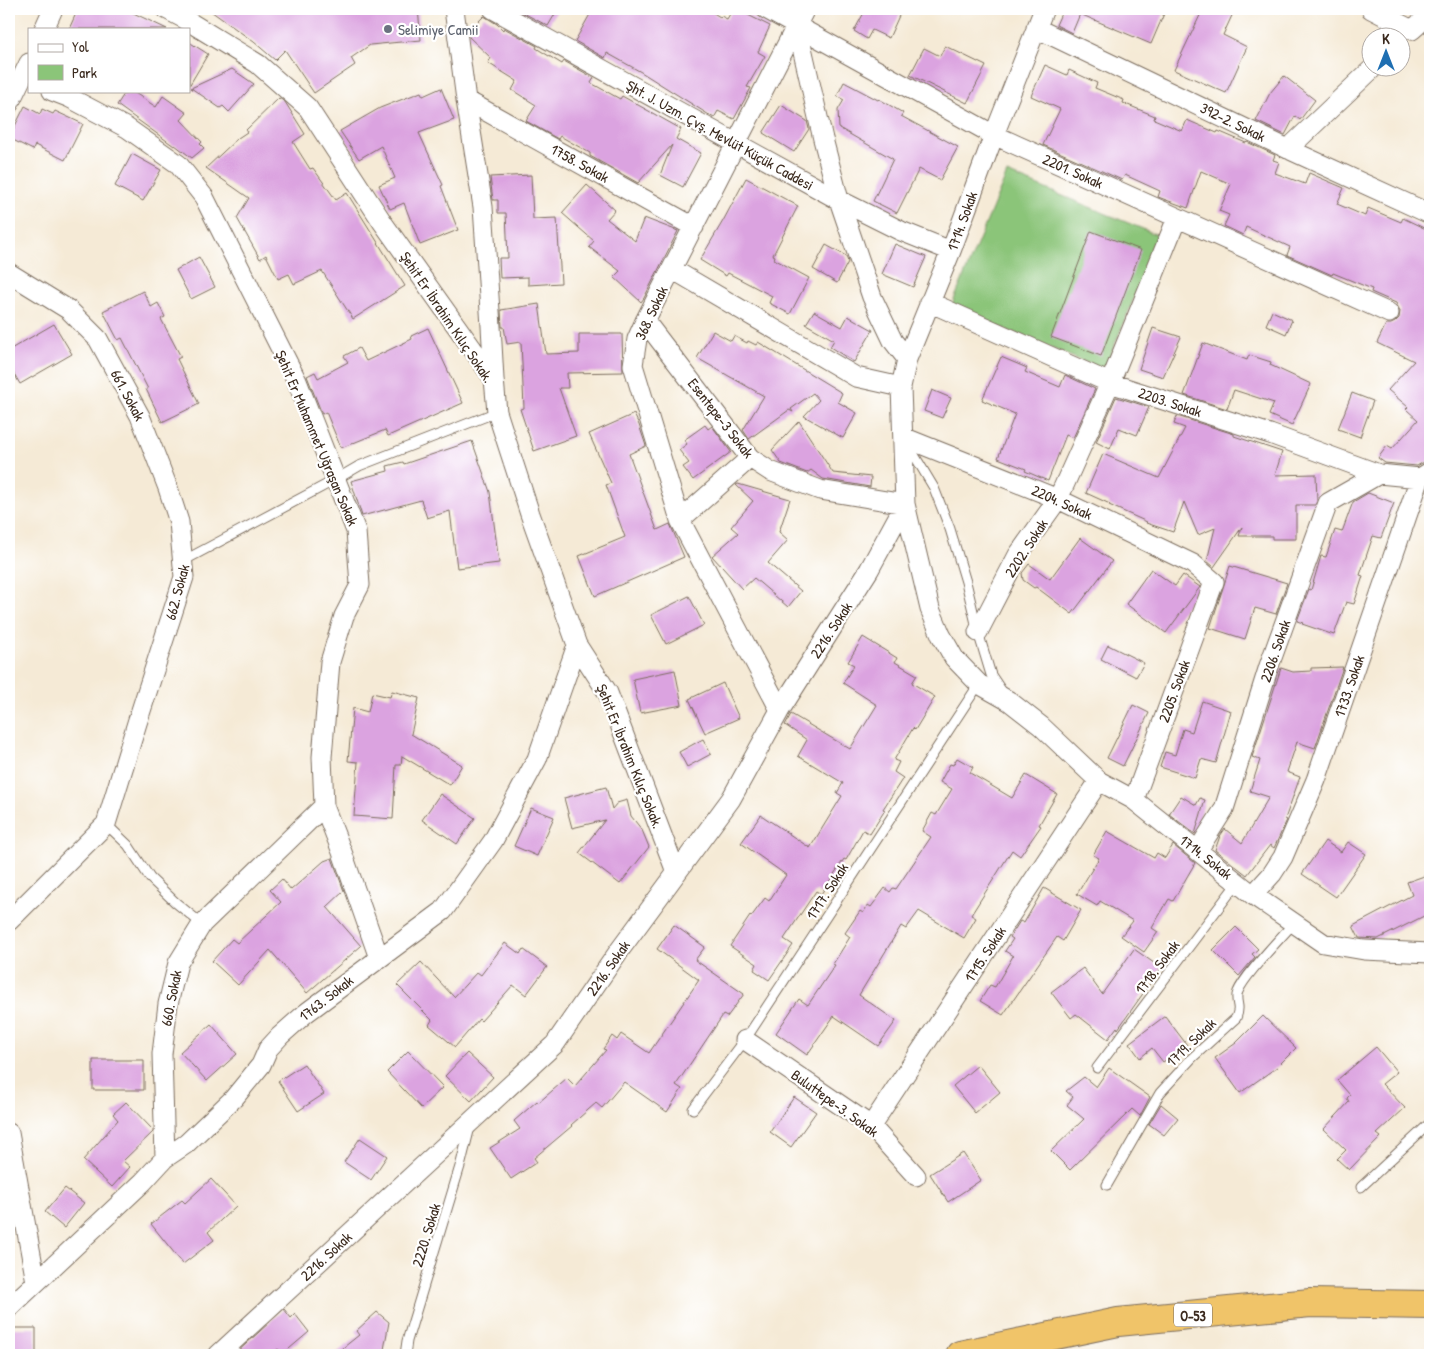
<svg xmlns="http://www.w3.org/2000/svg" width="1439" height="1364" viewBox="0 0 1439 1364" font-family="'Patrick Hand',sans-serif">
  <style>
    .green { fill: #8bc579; stroke: #63784c }
    .building { fill: #dba3e0 }
    .lines { fill: none; stroke-linecap: round; stroke-linejoin: round }
    .service-casing { stroke: #7c6d5e; stroke-width: 11 }
    .minor-casing { stroke: #7c6d5e; stroke-width: 21 }
    .motorway-casing { stroke: #7c6d5e; stroke-width: 30 }
    .service { stroke: #fff; stroke-width: 9 }
    .minor { stroke: #fff; stroke-width: 19 }
    .motorway { stroke: #f0c469; stroke-width: 28 }
    .worship-dot { fill: #6b7280; stroke: #fff; stroke-width: 2 }
    .labels { text-anchor: middle; dominant-baseline: central; stroke-width: 4.5; stroke-linejoin: round; paint-order: stroke }
    .shield { fill: #fff; stroke: #766a62; stroke-width: 1 }
    .shield-label { font-size: 14px; font-weight: bold; fill: #3b2a1e }
    .worship-label { font-size: 15px; fill: #5b616d; stroke: #fff; text-anchor: start }
    .street-label { font-size: 15px; fill: #3b2a1e; stroke: #fff }
  </style>
  <rect width="100%" height="100%" fill="#fff"/>
  <filter id="ink" filterUnits="userSpaceOnUse"><feTurbulence type="fractalNoise" baseFrequency=".02" numOctaves="2"/><feDisplacementMap in="SourceGraphic" scale="10" xChannelSelector="R" yChannelSelector="G"/><feConvolveMatrix kernelMatrix="1 2 1 2 8 2 1 2 1" color-interpolation-filters="sRGB"/></filter>
  <filter id="wash" filterUnits="userSpaceOnUse"><feTurbulence type="fractalNoise" baseFrequency=".0096" numOctaves="4" result="noise"/><feDisplacementMap in="SourceGraphic" scale="20" xChannelSelector="R" yChannelSelector="G"/><feGaussianBlur stdDeviation="1.12" result="paint"/><feColorMatrix in="noise" values="0 0 0 0 0 0 0 0 0 0 0 0 0 0 0 0 0 1.4 0 .05"/><feComposite in="paint" operator="in"/></filter>
  <g filter="url(#wash)">
    <rect width="100%" height="100%" fill="#f5ead6"/>
    <path class="green" d="M1007,173L1160,236L1104,370L951,307Z"/>
    <g id="blocks">
      <path class="building" d="M78,9H125L167,29H69Z
        M208,9H418L421,40L370,45L351,58L355,65L314,93L285,50L275,60L254,42Z
        M516,9H558L548,26Z
        M593,9H707L720,17L721,16L727,19L733,9H736L770,26L758,52L765,56L747,87L751,88L734,119L718,111L714,118L641,72L607,53L605,58L575,41Z
        M866,9H902L889,38L872,30L867,39L854,31Z
        M1063,9H1166L1151,44L1080,14L1072,33L1056,25Z
        M1203,9H1235L1223,35L1247,47L1226,93L1174,70Z
        M484,16L497,24L503,30L504,28L537,46L536,48L562,64L564,61L594,78L591,83L620,99L622,96L681,129L676,139L701,153L683,187L660,175L672,145L638,183L590,156V153L560,136L558,139L526,121L536,105L512,90L517,81L488,63L491,58L469,37L468,32Z
        M189,42L208,54L189,86Z
        M945,46L986,66L967,103L910,75L924,48L940,56Z
        M1045,65L1067,75L1069,70L1097,83L1095,88L1124,100L1123,103L1155,116L1154,119L1182,131L1187,120L1217,133L1218,131L1246,143L1247,142L1275,155L1273,160L1279,162L1275,173L1305,184L1309,173L1344,188L1337,204L1365,216L1368,208L1401,222L1403,218L1430,231V462L1422,463L1417,466L1385,463L1378,458L1387,446L1392,449L1418,420L1406,409L1408,407L1388,390L1414,361L1377,343L1386,324H1391L1395,322L1399,318L1400,311L1396,303L1371,292L1372,289L1333,273L1332,275L1287,255L1290,247L1246,227L1243,235L1224,226L1229,215L1219,211L1231,184L1201,171L1188,208L1158,197L1160,191L1125,175L1122,180L1043,145L1060,109L1031,96Z
        M232,69L254,84L229,112L223,106L220,108L191,88Z
        M1284,76L1315,100L1300,120L1295,116L1285,135L1256,121L1270,93Z
        M844,82L878,100L879,99L903,113L901,116L958,147L940,180L919,169L897,213L873,201L893,159L839,128L838,110L844,100L837,96Z
        M441,88L454,120L419,133L443,185L441,186L458,230L420,245L404,203L390,209L379,185L395,178L381,146L359,159L340,131L380,108L421,92L423,96Z
        M126,91H132L156,107L163,96L187,113L181,120L202,142L200,144L204,148L192,158L175,145L174,146L117,105Z
        M279,98L285,102L305,134L293,142L310,169L313,168L336,200L347,193L405,286L353,319L322,271L294,284L289,274L278,279L266,255L260,259L237,218L249,198L206,168L238,138L247,132L246,130Z
        M781,105L807,121L809,129L794,152L763,133Z
        M25,106L40,114L42,109L53,114L55,111L83,124L65,160L35,145L33,150L9,138Z
        M132,154L161,170L143,201L115,186Z
        M531,175L533,219L557,218L561,283L528,285V277L500,278L499,258H508L506,213H498V200H493L490,177Z
        M746,178L798,206L773,255L775,256L774,259L809,278L790,314L769,303L772,296L728,273L726,276L700,260L723,221Z
        M587,185L615,210L607,219L635,241L644,218L678,231L644,298L641,302L614,277L620,271L589,247L594,241L562,213Z
        M1091,231L1141,250L1101,356L1051,337Z
        M895,244L926,257L913,287L882,274Z
        M826,245L846,256L848,262L837,283L813,269Z
        M199,257L215,287L191,299L176,270Z
        M143,291L151,307L158,303L165,317L161,319L181,357L177,359L199,404L162,422L146,389H148L122,338L118,340L103,311Z
        M539,304L546,354L579,353V334H622L623,372L567,373L568,388H559L576,436L534,451L520,409L524,408L521,342L507,344L504,327H502L501,310Z
        M814,311L842,327L848,316L873,330L854,362L830,347L834,340L806,324Z
        M1272,311L1292,320L1286,334L1266,325Z
        M54,324L72,354L20,384L9,365V350Z
        M428,328L463,403L388,436L385,430L341,448L326,412L322,414L307,376L315,372L318,378L348,362L344,356L359,348L366,361L412,339L411,336Z
        M1153,328L1181,337L1163,377L1139,369Z
        M713,331L731,341L734,336L747,343L748,341L756,345L758,342L842,393L838,402L857,413L843,438L804,416L819,400L813,393L791,409L793,412L789,410L749,439L743,430L764,396L697,358Z
        M1203,343L1247,360L1249,355L1271,362L1270,365L1311,384L1292,425L1269,415L1274,403L1234,390L1227,409L1184,395Z
        M1001,357L1027,368L1025,372L1060,387L1065,375L1095,389L1073,438L1066,435L1048,481L1025,471L1026,469L998,458L1015,414L982,400Z
        M932,390L951,398L942,418L924,411Z
        M1352,393L1373,401L1360,437L1338,429Z
        M1116,397L1149,407L1137,435L1119,428L1110,449L1096,442Z
        M634,414L639,425L646,446L629,454L657,530L670,524L684,557L595,596L579,556L625,537L606,485L611,483L589,434Z
        M1177,416L1234,434V436L1282,452L1275,475L1316,474L1317,501L1315,505H1296V539H1272V536H1239L1242,527L1214,567L1207,561L1215,528L1198,535L1184,502L1173,532L1146,523L1147,522L1109,505L1110,504L1086,493L1103,454L1159,478L1185,428L1174,424Z
        M799,421L833,473L871,477L870,487L823,479L811,470L807,473L781,463L772,450Z
        M705,425L708,429L712,426L731,452L693,480L683,467L689,463L679,450L687,444L684,440Z
        M472,441L490,492L499,563L457,568L450,511L427,518L421,500L362,516L351,481L388,471L387,466L403,462L404,464Z
        M738,484L790,499L779,532L788,540L768,563L801,591L788,607L754,578L742,589L712,556L738,533L731,527L753,501L736,485Z
        M1368,493L1394,503L1381,538L1373,536L1360,575L1363,576L1354,604L1346,602L1334,635L1302,624L1303,623L1297,621L1309,589L1311,590L1321,556L1326,557L1335,530L1342,532L1353,502Z
        M1080,538L1112,561L1072,614L1036,587L1034,588L1023,580L1022,573L1029,564L1050,579Z
        M1230,566L1287,583L1276,614L1255,608L1245,639L1210,628Z
        M1151,569L1175,586L1183,575L1200,587L1166,633L1126,604Z
        M689,596L704,625L666,644L651,615Z
        M863,637L897,658L895,662L917,675L912,683L935,697L915,730L913,728L894,760L899,762L894,772L903,778L883,809L885,810L870,834L863,830L846,860L844,859L821,894L816,891L784,939L793,945L769,980L754,970L757,964L730,946L750,916L751,917L765,898L769,901L786,875L741,843L761,815L810,848L842,796L837,793L843,783L798,756L807,740L785,725L791,714L850,749L877,705L843,683L854,665L848,662Z
        M1108,645L1144,663L1136,677L1101,659Z
        M1343,667L1315,748L1297,742L1287,772L1300,777L1285,819L1287,820L1274,848L1270,845L1247,875L1215,850L1220,836L1225,829L1242,843L1269,797L1250,791L1260,760L1252,757L1281,668L1293,672L1311,671V668Z
        M675,670L682,705L640,713L633,679Z
        M723,683L739,718L705,733L689,699Z
        M392,691L419,698L411,734L462,765L450,785L402,756L401,765H396L393,819L354,816L358,762L348,761L353,708L368,712L372,693L390,697Z
        M1202,701L1231,711L1216,763L1201,759L1195,778L1160,767L1165,752L1175,755L1183,729L1192,732Z
        M1133,705L1149,713L1123,766L1107,758Z
        M703,739L711,754L687,767L679,752Z
        M957,758L973,767L970,773L1012,798L1026,775L1057,794L1039,825L1041,826L1020,856L1012,850L971,915L976,918L964,938L919,911L906,929L901,926L859,995L896,1021L878,1046L834,1016L807,1055L776,1033L799,999L808,1005L835,965L833,964L850,937L845,933L860,911L863,913L868,905L871,907L885,888L890,892L893,888L896,889L931,837L922,831L932,813L936,815L952,789L940,782L950,764L953,765Z
        M606,787L612,809L617,803L627,800L631,816L642,830L649,847L620,884L579,853L605,820L572,828L564,798Z
        M440,794L475,818L457,844L422,820Z
        M1181,796L1196,805L1200,798L1205,800L1195,834L1169,814Z
        M531,808L554,817L537,856L514,846Z
        M1107,831L1154,858L1157,853L1165,858L1173,845L1195,863L1173,901L1169,899L1152,928L1158,932L1144,952L1121,936L1133,921L1100,901L1097,906L1077,894L1099,858L1093,855Z
        M1325,841L1341,852L1348,842L1366,854L1336,897L1302,874Z
        M332,858L344,891L327,907L361,946L307,993L270,950L238,985L212,961L232,939L237,943L281,902L270,890L282,879L291,890L324,861Z
        M1430,874V913L1378,939L1359,938L1353,926L1412,895L1407,882Z
        M1044,888L1081,910L1063,941L1057,937L1003,1015L980,1001L990,985L995,987L1013,956L1005,951L1013,939L1010,937L1020,921L1024,923Z
        M674,925L705,947L695,960L744,994L727,1017L723,1015L676,1085L682,1089L667,1112L624,1082L602,1108L596,1103L571,1125L572,1126L534,1158L537,1162L511,1179L490,1148L520,1129L514,1121L537,1101L538,1103L567,1078L575,1086L606,1050L603,1049L612,1036L617,1040L621,1034L649,1053L699,980L657,949Z
        M1236,927L1258,949L1252,954L1255,957L1239,976L1213,950Z
        M505,943L520,954L523,949L547,967L526,995L513,985L481,1021L479,1019L455,1047L429,1025L432,1020L397,985L421,962L454,997L477,972L481,975Z
        M1134,949L1161,968L1118,1029L1117,1027L1108,1039L1076,1014L1071,1018L1051,992L1083,968L1102,994Z
        M1165,1016L1187,1045L1163,1062L1152,1048L1140,1058L1129,1043Z
        M1263,1016L1296,1048L1277,1067L1240,1093L1215,1058L1236,1043Z
        M211,1024L237,1054L207,1081L180,1052Z
        M1376,1047L1397,1072L1382,1084L1405,1108L1377,1134L1381,1137L1349,1170L1337,1159L1346,1150L1324,1129L1349,1102L1347,1098L1350,1095L1337,1080Z
        M408,1051L443,1087L421,1108L387,1072Z
        M467,1053L493,1077L471,1101L445,1076Z
        M93,1060H144V1090H93Z
        M304,1064L324,1094L298,1111L278,1081Z
        M978,1065L1000,1092L975,1113L953,1086Z
        M1109,1068L1150,1097L1140,1116L1132,1109L1070,1170L1051,1151L1084,1119L1067,1105L1073,1097L1066,1091L1084,1077L1096,1087Z
        M794,1097L816,1112L791,1147L770,1132Z
        M126,1102L153,1130V1132L123,1161L130,1167L112,1187L83,1160L118,1120L113,1114Z
        M1161,1104L1178,1118L1164,1135L1149,1124Z
        M360,1138L387,1156L371,1180L344,1162Z
        M963,1153L981,1180L948,1202L930,1174Z
        M211,1179L236,1206L208,1232L214,1240L183,1264L151,1224L182,1200L185,1203Z
        M65,1188L84,1203L64,1228L45,1212Z
        M284,1309L291,1318L295,1314L309,1332L283,1354L278,1349L271,1355H234Z
        M377,1312L389,1322L383,1355H334L359,1335L356,1331Z
        M9,1328H36V1355H9Z"/>
    </g>
  </g>
  <g filter="url(#ink)">
    <use href="#blocks" fill-opacity="0" stroke="#7c6d5e" stroke-width="1"/>
    <g class="lines">
      <g class="service-casing">
        <path id="service" d="M907,443L934,488L950,529L966,582L978,632L991,675L1003,693
          M183,561L335,480L359,466L497,412
          M106,824L128,845L150,878L175,902L202,924
          M1097,1068L1238,882
          M693,1109L745,1040L979,684
          M1107,1185L1160,1093L1192,1058L1236,1018C1241,1006 1236,1005 1237,995C1239,981 1282,936 1294,923
          M1361,1187L1430,1123
          M405,1355L407,1341L461,1163L470,1127"/>
      </g>
      <g class="minor-casing">
        <path id="minor" d="M166,9L183,18L258,64L308,108L383,223L494,379L497,412L530,514L577,645L608,693L676,872
          M454,9L466,100L483,207L491,326L494,379
          M493,9L839,200L901,231L951,251
          M766,9L994,135L1389,313
          M1044,9L994,135L951,251L907,359L901,387L905,504L930,609L941,635L954,658L979,684L1009,701L1041,726L1099,781L1134,800L1253,895L1323,943L1364,950L1430,953
          M1371,9L1412,30L1430,14
          M797,26L823,139L839,200L872,297L893,341L907,359
          M1036,28L1288,149L1430,214
          M44,29L53,9
          M52,91L70,98L127,128L178,164L204,197L297,381L356,531L360,585L344,616L330,662L322,757L324,806L342,852L379,958
          M466,100L694,227
          M9,104L29,63
          M1288,149L1373,68
          M672,269L856,377L901,387
          M9,273L69,310L98,339L140,416L168,488L179,522L184,577L137,723L106,824L9,921
          M929,302L1110,383L1270,434L1379,474L1420,478
          M903,437L1058,499L1193,564L1214,582L1134,800
          M680,520L750,458
          M978,632L1018,555L1058,499L1110,383L1177,218
          M780,710L680,520L633,365L637,339L645,321L805,9
          M1198,850L1224,809L1269,666L1328,503L1379,474
          M1253,895L1272,874L1283,857L1316,780L1420,478L1428,473
          M745,1040L871,1126L916,1176
          M871,1126L1099,781
          M9,1133L36,1282
          M165,1158L162,1054L168,1004L178,963L202,924L324,806
          M9,1308L143,1182L165,1158L186,1144L234,1098L261,1065L268,1049L280,1036L306,1013L443,911L493,841L537,759L577,645
          M218,1355L555,1044L619,951L731,799L780,710L869,570L905,504L820,490L770,471L750,458L645,321"/>
      </g>
      <g class="motorway-casing">
        <path id="motorway" d="M960,1355L1118,1322L1310,1303L1430,1305"/>
      </g>
      <use href="#service" class="service"/>
      <use href="#minor" class="minor"/>
      <use href="#motorway" class="motorway"/>
    </g>
  </g>
  <circle class="worship-dot" cx="388" cy="29" r="5"/>
  <g class="labels">
    <rect class="shield" x="1174" y="1303.5" width="38" height="23" rx="4"/>
    <g class="shield-label">
      <text x="1193" y="1315">O-53</text>
    </g>
    <g class="worship-label">
      <text x="398" y="29">Selimiye Camii</text>
    </g>
    <g class="street-label">
      <text transform="translate(1233 122) rotate(26)">392-2. Sokak</text>
      <text transform="translate(720 135) rotate(29)">Şht. J. Uzm. Çvş. Mevlüt Küçük Caddesi</text>
      <text transform="translate(580 163) rotate(29)">1758. Sokak</text>
      <text transform="translate(1073 171) rotate(24)">2201. Sokak</text>
      <text transform="translate(962 221) rotate(-70)">1714. Sokak</text>
      <text transform="translate(651 313) rotate(-65)">368. Sokak</text>
      <text transform="translate(447 317) rotate(56)">Şehit Er İbrahim Kılıç Sokak.</text>
      <text transform="translate(128 395) rotate(62)">661. Sokak</text>
      <text transform="translate(1170 402) rotate(18)">2203. Sokak</text>
      <text transform="translate(721 418) rotate(52)">Esentepe-3 Sokak</text>
      <text transform="translate(317 438) rotate(67)">Şehit Er Muhammet Uğraşan Sokak</text>
      <text transform="translate(1062 502) rotate(24)">2204. Sokak</text>
      <text transform="translate(1026 548) rotate(-57)">2202. Sokak</text>
      <text transform="translate(177 592) rotate(-75)">662. Sokak</text>
      <text transform="translate(831 630) rotate(-57)">2216. Sokak</text>
      <text transform="translate(1275 651) rotate(-71)">2206. Sokak</text>
      <text transform="translate(1349 686) rotate(-71)">1733. Sokak</text>
      <text transform="translate(1174 691) rotate(-70)">2205. Sokak</text>
      <text transform="translate(630 756) rotate(68)">Şehit Er İbrahim Kılıç Sokak.</text>
      <text transform="translate(1206 857) rotate(38)">1714. Sokak</text>
      <text transform="translate(827 891) rotate(-57)">1717. Sokak</text>
      <text transform="translate(985 954) rotate(-57)">1715. Sokak</text>
      <text transform="translate(1157 967) rotate(-53)">1718. Sokak</text>
      <text transform="translate(608 968) rotate(-55)">2216. Sokak</text>
      <text transform="translate(171 998) rotate(-79)">660. Sokak</text>
      <text transform="translate(326 998) rotate(-38)">1763. Sokak</text>
      <text transform="translate(1191 1042) rotate(-44)">1719. Sokak</text>
      <text transform="translate(835 1103) rotate(36)">Buluttepe-3. Sokak</text>
      <text transform="translate(426 1235) rotate(-73)">2220. Sokak</text>
      <text transform="translate(326 1256) rotate(-43)">2216. Sokak</text>
    </g>
  </g>
  <rect width="1439" height="1364" fill="none" stroke="#fff" stroke-width="30"/>
  <rect x="28" y="28" width="162" height="65" fill="#ffffff" stroke="#b1aaa5"/>
  <rect x="38" y="44" width="25" height="8" fill="#ffffff" stroke="#b1aaa5"/>
  <text x="72" y="52" font-size="15" fill="#3b2a1e">Yol</text>
  <rect x="38" y="65" width="25" height="15" fill="#8bc579" stroke="#b1aaa5"/>
  <text x="72" y="78" font-size="15" fill="#3b2a1e">Park</text>
  <g transform="translate(1386 52)"><circle r="24" fill="#ffffff" stroke="#b1aaa5"/>
  <path d="M0-4L9 19L0 12L-9 19Z" fill="#1f6fb2"/>
  <text y="-8" font-size="14" font-weight="bold" text-anchor="middle" fill="#3b2a1e">K</text>
  </g>
</svg>
